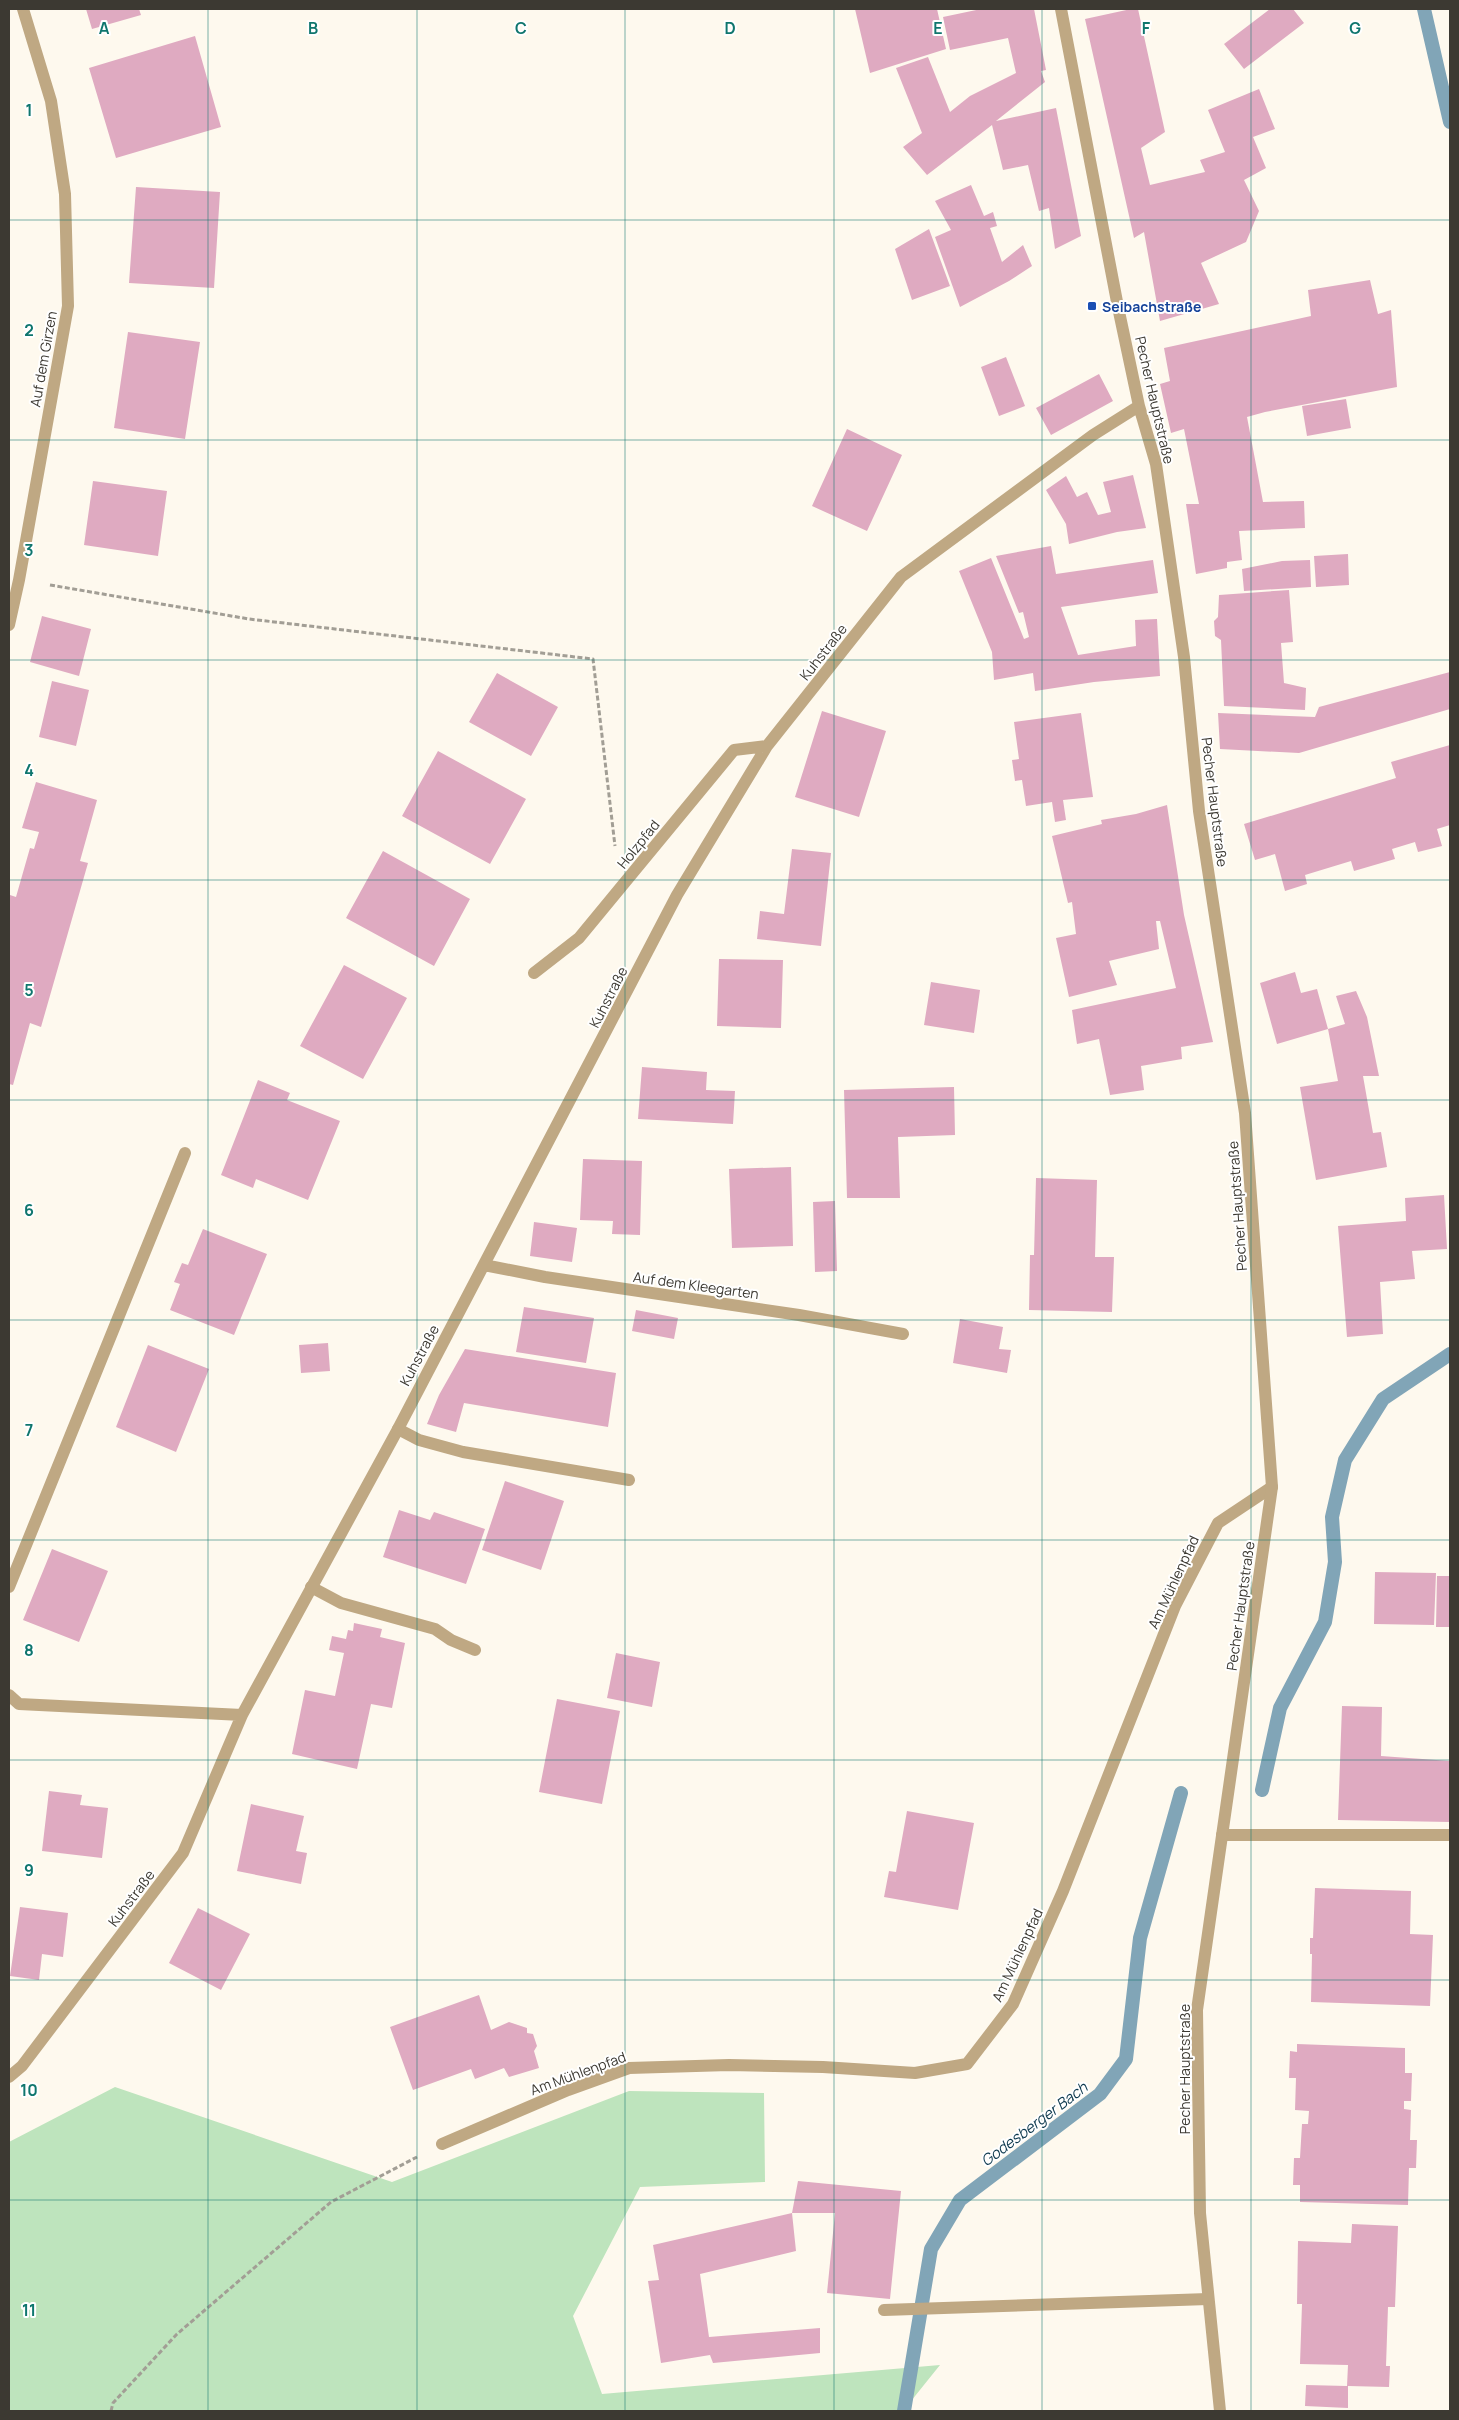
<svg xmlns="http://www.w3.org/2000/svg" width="1459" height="2420" viewBox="0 0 1459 2420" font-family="Manrope,sans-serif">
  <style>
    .green { fill: #bee4bd }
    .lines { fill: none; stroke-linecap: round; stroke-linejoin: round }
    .stream { stroke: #81a5b7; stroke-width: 14 }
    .building { fill: #dfaac1 }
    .path { stroke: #a29e95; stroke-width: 3; stroke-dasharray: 5 2.5; stroke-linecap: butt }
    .service { stroke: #bfa883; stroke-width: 12 }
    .minor { stroke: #bfa883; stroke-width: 12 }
    .grid { fill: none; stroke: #0f766e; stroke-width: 1; stroke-opacity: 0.55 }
    .transit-dot { fill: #1a4fb4; stroke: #fff; stroke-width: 2 }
    .labels { text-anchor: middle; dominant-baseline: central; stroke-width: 4; stroke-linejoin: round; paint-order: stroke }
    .transit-label { font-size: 14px; font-weight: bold; fill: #164399; stroke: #fff; text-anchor: start }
    .street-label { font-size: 14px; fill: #3c3932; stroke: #fff }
    .water-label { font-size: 15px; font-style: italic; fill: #0c384d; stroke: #fff }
    .grid-label { font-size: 16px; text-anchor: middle; font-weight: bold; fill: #0f766e; stroke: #fff; stroke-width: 4; stroke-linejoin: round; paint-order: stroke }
  </style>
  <rect width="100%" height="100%" fill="#fef9ee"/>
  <path class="green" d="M115,2087L392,2182L629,2091L764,2093L765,2182L640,2187L573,2316L602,2394L940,2365L903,2411H9V2142Z"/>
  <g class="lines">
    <path class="stream" d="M1424,9L1450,122
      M1262,1790L1280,1708L1325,1622L1335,1562L1332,1517L1345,1460L1383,1399L1450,1354
      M904,2411L931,2249L960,2200L1100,2094L1126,2059L1140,1938L1181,1793"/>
  </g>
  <path class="building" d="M86,9H139L141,15L92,29Z
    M855,9H937L946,49L870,73Z
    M981,9H1034L1046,70L1041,71L1045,82L996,121L1056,108L1081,236L1055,249L1049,208L1039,211L1028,165L1003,170L992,125L927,175L903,147L922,133L896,68L928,57L950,112L970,96L1016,73L1008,38L950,50L943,17Z
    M1131,9H1138L1165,132L1141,148L1150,185L1205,172L1200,160L1225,152L1208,110L1259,89L1275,129L1253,137L1266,168L1244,180L1259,211L1246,242L1201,263L1219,304L1160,321L1144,232L1134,238L1085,19Z
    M1270,9H1293L1304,23L1244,69L1224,44Z
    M195,36L221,127L116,158L89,68Z
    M971,185L984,216L993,212L997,226L990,228L1002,262L1023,245L1032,266L1009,281L960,307L935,237L951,230L935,201Z
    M136,187L220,192L214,288L129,283Z
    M929,229L950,286L912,300L895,249Z
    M1370,280L1378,314L1391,310L1397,387L1265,412L1247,417L1263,502L1304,501L1305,528L1239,531L1242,560L1227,562V568L1196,574L1186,504H1199L1184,429L1171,433L1160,384L1170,381L1164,348L1311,316L1308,290Z
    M128,332L200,342L185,439L114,428Z
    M1006,357L1025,406L999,416L981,367Z
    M1099,374L1113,401L1051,435L1036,408Z
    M1346,399L1351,428L1307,436L1302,406Z
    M847,429L902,455L867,531L812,506Z
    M1133,475L1146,528L1117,532L1069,544L1066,524L1046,490L1066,476L1077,497L1087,492L1098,515L1111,512L1103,482Z
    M93,481L167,491L158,556L84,545Z
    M1051,546L1056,574L1153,560L1158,593L1061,607L1078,655L1136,646L1135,620L1157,619L1160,676L1094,682L1035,691L1033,673L994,680L992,652L959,571L991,558L1024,639L1029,637L1023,612L1019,613L996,556Z
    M1348,554L1349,585L1316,587L1314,556Z
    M1310,560L1311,587L1244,591L1242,569L1282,561Z
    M1289,590L1293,642L1281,643L1284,683L1306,688L1305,710L1224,706L1221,640L1215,636L1214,621L1218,617L1219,595Z
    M42,616L91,629L79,676L30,662Z
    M1450,672V709L1299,753L1220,749L1218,713L1315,717L1319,707Z
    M497,673L558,707L531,756L469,722Z
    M52,681L89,690L76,746L39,737Z
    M822,711L886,731L859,817L795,797Z
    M1081,713L1093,797L1063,800L1066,820L1055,822L1052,802L1026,806L1022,780L1015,781L1012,760L1019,759L1014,722Z
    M1450,745V825L1437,829L1442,846L1418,852L1415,842L1392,849L1395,859L1354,871L1351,861L1305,875L1307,884L1285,891L1275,854L1255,860L1244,824L1396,778L1391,762Z
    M438,751L526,799L490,864L402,816Z
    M36,782L97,800L80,861L88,863L41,1027L30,1023L13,1085L9,1084V901L10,895L16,897L30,848L34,849L39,832L22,828Z
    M1167,805L1184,915L1213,1042L1181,1047L1182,1059L1141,1066L1144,1090L1110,1095L1099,1039L1077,1044L1072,1010L1176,988L1160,921H1156L1159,949L1109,961L1117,985L1069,997L1056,938L1076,934L1072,902L1068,903L1052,836L1102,824L1101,820L1136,814Z
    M792,849L831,853L821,946L757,939L760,911L784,914Z
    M383,851L470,899L434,966L346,918Z
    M719,959L783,960L781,1028L717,1026Z
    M344,965L407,998L363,1079L300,1046Z
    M1295,972L1301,993L1317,989L1328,1029L1277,1044L1260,983Z
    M931,982L980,990L974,1033L924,1025Z
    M1356,991L1367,1017L1379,1076H1363L1373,1133L1381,1132L1387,1167L1316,1180L1300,1087L1338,1081L1328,1029L1345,1024L1336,996Z
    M642,1067L707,1072L706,1090L735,1091L733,1124L638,1119Z
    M258,1080L290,1093L287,1100L340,1121L308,1200L256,1179L253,1188L221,1175Z
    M954,1087L955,1135L898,1137L900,1198H847L844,1090Z
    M583,1159L642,1161L640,1235L612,1234L613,1221L580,1220Z
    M791,1167L793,1246L732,1248L729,1169Z
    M1036,1178L1097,1180L1095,1257H1114L1112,1312L1029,1310L1030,1255H1034Z
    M1444,1195L1447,1249L1412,1251L1415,1279L1380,1282L1383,1334L1347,1337L1338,1226L1406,1221L1405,1198Z
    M835,1201L837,1271L815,1272L813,1202Z
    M534,1222L577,1228L572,1262L530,1256Z
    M203,1229L267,1254L234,1335L170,1310L180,1284L174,1282L182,1263L188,1265Z
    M524,1307L594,1318L586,1363L516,1352Z
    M636,1310L678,1318L674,1339L632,1331Z
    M960,1319L1003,1327L999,1349L1011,1350L1007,1373L953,1363Z
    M328,1343L330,1371L301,1373L299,1345Z
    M148,1345L209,1369L176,1452L116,1427Z
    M465,1349L616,1373L608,1427L464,1403L456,1432L427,1424L439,1395Z
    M505,1481L564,1501L541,1570L482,1550Z
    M399,1510L430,1520L434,1512L485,1529L466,1584L383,1557Z
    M52,1549L108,1571L79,1642L23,1620Z
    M1375,1572L1436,1573L1434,1625L1374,1624Z
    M1437,1576H1450V1627H1436Z
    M354,1623L382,1629L380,1637L405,1643L392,1708L371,1704L357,1769L292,1754L305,1690L335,1696L344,1653L329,1650L332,1636L346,1639L348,1630L353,1631Z
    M616,1653L660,1662L652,1707L607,1698Z
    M557,1699L620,1711L602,1804L539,1792Z
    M1342,1706L1382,1707L1381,1756L1450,1761V1822L1338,1820Z
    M49,1791L82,1795L80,1805L108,1808L102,1858L42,1851Z
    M251,1804L304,1816L296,1851L307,1853L301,1884L237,1871Z
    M907,1811L974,1823L958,1910L884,1897L889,1871L896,1872Z
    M1315,1888L1411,1891L1410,1934L1433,1935L1430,2006L1311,2002L1312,1954H1310V1938H1313Z
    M20,1907L68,1913L63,1957L42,1954L39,1980L10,1976Z
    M198,1908L250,1934L221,1990L169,1963Z
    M479,1995L491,2030L509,2022L527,2028V2033L533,2034L537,2046L534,2051L539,2068L509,2077L504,2068L475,2079L471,2069L413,2090L390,2027Z
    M1297,2044L1405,2048V2073H1412L1411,2101H1404V2109L1411,2110L1410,2140H1417L1416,2168H1409L1408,2205L1300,2202V2185H1293L1294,2158H1300L1302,2124H1308L1309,2111L1295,2110L1296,2078H1289L1290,2051L1297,2052Z
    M798,2181L901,2191L890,2299L827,2293L835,2213H792Z
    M792,2213L796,2251L700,2274L709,2337L820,2328V2353L713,2363L710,2355L661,2363L648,2281L659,2280L653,2245Z
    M1352,2224L1398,2226L1395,2307H1388L1386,2366H1390L1389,2387L1348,2386V2408L1305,2406L1306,2385L1347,2386L1348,2365L1300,2364L1302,2304H1297L1298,2241L1351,2243Z"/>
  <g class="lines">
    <path class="path" d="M50,585L249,619L593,659L615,846
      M111,2411L113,2403L177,2334L331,2202L417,2157"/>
    <path class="service" d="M398,1429L419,1440L463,1452L629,1480
      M311,1587L341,1603L435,1629L451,1640L475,1650
      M1222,1835H1450
      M442,2144L568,2090L629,2068L729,2065L823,2067L915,2073L967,2064L1013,2004L1063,1891L1175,1606L1218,1523L1272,1487
      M884,2310L1208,2299"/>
    <path class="minor" d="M1061,9L1118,307L1139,406L1156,464L1184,657L1199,811L1245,1113L1272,1487L1197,2010L1200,2213L1220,2411
      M9,625L19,580L68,306L65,194L51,101L23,9
      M534,973L579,938L734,750L767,746
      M484,1265L545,1277L799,1315L903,1334
      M9,1587L185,1153
      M9,1695L19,1704L242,1715
      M9,2077L22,2066L183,1853L242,1715L398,1429L677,895L767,746L901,577L1093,435L1139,406"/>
  </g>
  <path class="grid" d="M208,9V2411M417,9V2411M625,9V2411M834,9V2411M1042,9V2411M1251,9V2411M9,220H1450M9,440H1450M9,660H1450M9,880H1450M9,1100H1450M9,1320H1450M9,1540H1450M9,1760H1450M9,1980H1450M9,2200H1450"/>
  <rect class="transit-dot" x="1087" y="301" width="10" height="10" rx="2.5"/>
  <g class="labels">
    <g class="transit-label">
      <text x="1102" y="306">Seibachstraße</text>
    </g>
    <g class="street-label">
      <text transform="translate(43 359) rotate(-80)">Auf dem Girzen</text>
      <text transform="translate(1155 400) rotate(77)">Pecher Hauptstraße</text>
      <text transform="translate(823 652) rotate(-52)">Kuhstraße</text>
      <text transform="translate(1215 802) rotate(83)">Pecher Hauptstraße</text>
      <text transform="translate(638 844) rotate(-51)">Holzpfad</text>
      <text transform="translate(608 997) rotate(-63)">Kuhstraße</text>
      <text transform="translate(1237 1206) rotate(-94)">Pecher Hauptstraße</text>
      <text transform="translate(696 1285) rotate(8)">Auf dem Kleegarten</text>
      <text transform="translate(419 1355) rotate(-62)">Kuhstraße</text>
      <text transform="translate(1173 1582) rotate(-65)">Am Mühlenpfad</text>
      <text transform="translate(1240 1606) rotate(-82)">Pecher Hauptstraße</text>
      <text transform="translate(131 1898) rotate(-53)">Kuhstraße</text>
      <text transform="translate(1017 1955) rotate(-65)">Am Mühlenpfad</text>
      <text transform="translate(1184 2069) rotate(-90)">Pecher Hauptstraße</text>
      <text transform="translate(578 2073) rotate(-20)">Am Mühlenpfad</text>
    </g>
    <g class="water-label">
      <text transform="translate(1034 2124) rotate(-37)">Godesberger Bach</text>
    </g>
  </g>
  <g class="grid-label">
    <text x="104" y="34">A</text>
    <text x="313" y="34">B</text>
    <text x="521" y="34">C</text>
    <text x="730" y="34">D</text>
    <text x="938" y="34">E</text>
    <text x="1146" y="34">F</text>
    <text x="1355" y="34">G</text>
    <text x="29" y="116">1</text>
    <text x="29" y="336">2</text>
    <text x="29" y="556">3</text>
    <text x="29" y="776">4</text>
    <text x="29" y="996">5</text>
    <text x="29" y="1216">6</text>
    <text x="29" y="1436">7</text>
    <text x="29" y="1656">8</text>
    <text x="29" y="1876">9</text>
    <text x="29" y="2096">10</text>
    <text x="29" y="2316">11</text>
  </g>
  <rect width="1459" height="2420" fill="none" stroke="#3c3932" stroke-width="20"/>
</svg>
